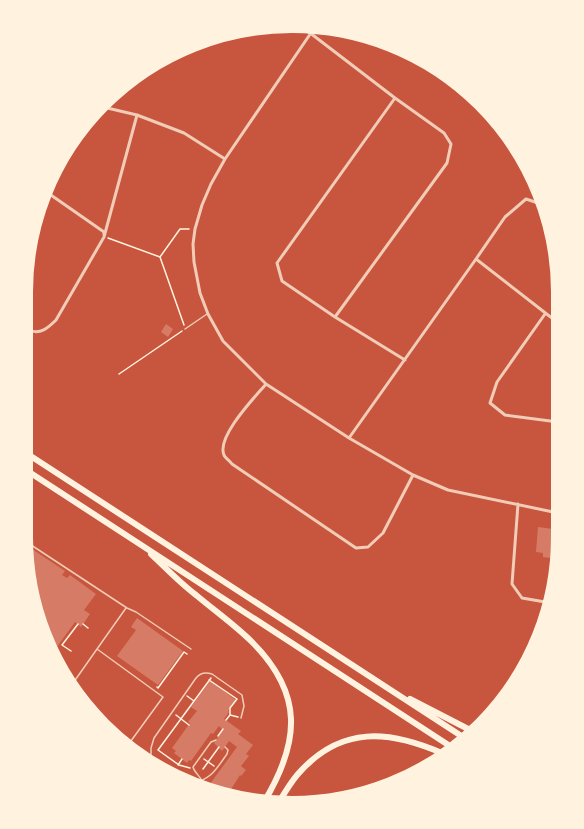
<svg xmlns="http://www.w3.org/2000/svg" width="584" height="829" viewBox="0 0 584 829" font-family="Georgia,serif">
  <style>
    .building { fill: #d67c66 }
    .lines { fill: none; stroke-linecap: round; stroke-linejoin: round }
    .path { stroke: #fff3e0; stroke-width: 1.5 }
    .service { stroke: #f1ccb7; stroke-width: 1.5 }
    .minor { stroke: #f1ccb7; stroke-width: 3 }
    .motorway { stroke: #fff3e0; stroke-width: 6 }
    .rim { fill: none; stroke: #fff3e0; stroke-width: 2 }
  </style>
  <rect width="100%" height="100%" fill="#c8553d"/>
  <path class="building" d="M166,324L173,329L168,337L161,332Z
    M538,527L553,529L550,558L543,557V553L536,552Z
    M26,545L65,571L62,575L67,578L70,575L96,594L84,610L90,614L81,627L75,622L54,651L34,606Z
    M137,618L183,651L158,685L117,656L136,630L131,627Z
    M210,681L236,700L228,711L229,712L224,719L241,731L238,734L253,745L246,754L249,756L241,766L246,770L241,776L240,775L228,794L207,788L237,747L229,741L222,751L214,743L223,730L219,726L213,734L211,733L191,761L189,760L187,763L174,753L176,751L172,748L190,723L188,722L197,711L191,707Z"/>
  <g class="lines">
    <path class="path" d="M108,238L160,257L180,229H189
      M160,257L184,325
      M119,374L182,331
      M83,624L88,628
      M71,651L62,645L78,624
      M209,680L237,699L230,708V715L226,720
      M157,687L158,688L184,652L187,654
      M187,696L194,701
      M176,715L189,725
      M230,715L238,717
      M218,736L223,729
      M204,759L214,766
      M178,765L182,759
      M190,768L179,765L158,750L211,678
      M203,769L219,747
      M184,780L194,778"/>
    <path class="service" d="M185,329L207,314
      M25,541L127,608L136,612L191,649
      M97,649L126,608
      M71,686L97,649L163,697L128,745
      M151,760V748L154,738L196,678C200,673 206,672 212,674L242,695L244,706L241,718
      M202,781C200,776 194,772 193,767L211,742L216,740
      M394,781L401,779
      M192,784C212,778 215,771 227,754L228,750L225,747"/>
    <path class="minor" d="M301,26L395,98L444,133L451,144L447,163L335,317
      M315,27L225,159L211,184L202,205L195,229L193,244L194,262L200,293L208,314L223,341L266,384L349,438L413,475L448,490L558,513
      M395,98L277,263L282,281L335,317L405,360
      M103,107L137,115L184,133L225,159
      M48,193L104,232V235
      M476,259L557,322
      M545,314L497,382L490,403L505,415L558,422
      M29,330C40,335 48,328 56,320L104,237L137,115
      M266,384C255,397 216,437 224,455C225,458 230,461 232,464L356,548L368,547L383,533L413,475
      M349,438L476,259L505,217L526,199L541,204
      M518,504L512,584L522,598L551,603
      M160,765L168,768L175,774"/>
    <path class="motorway" d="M26,453L466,739
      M26,470L453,748
      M151,554C166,568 180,583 196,595C215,611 235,625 252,642C304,694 300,742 264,802
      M410,699L474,732
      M279,802C285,792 291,782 298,774C341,725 389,730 444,754"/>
  </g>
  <path d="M0 0H584V829H0ZM292 32H292A260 260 0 0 1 552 292V537A260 260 0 0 1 292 797H292A260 260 0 0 1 32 537V292A260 260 0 0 1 292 32Z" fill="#fff3e0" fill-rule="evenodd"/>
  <path class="rim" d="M292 32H292A260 260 0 0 1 552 292V537A260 260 0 0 1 292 797H292A260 260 0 0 1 32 537V292A260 260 0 0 1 292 32Z"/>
</svg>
